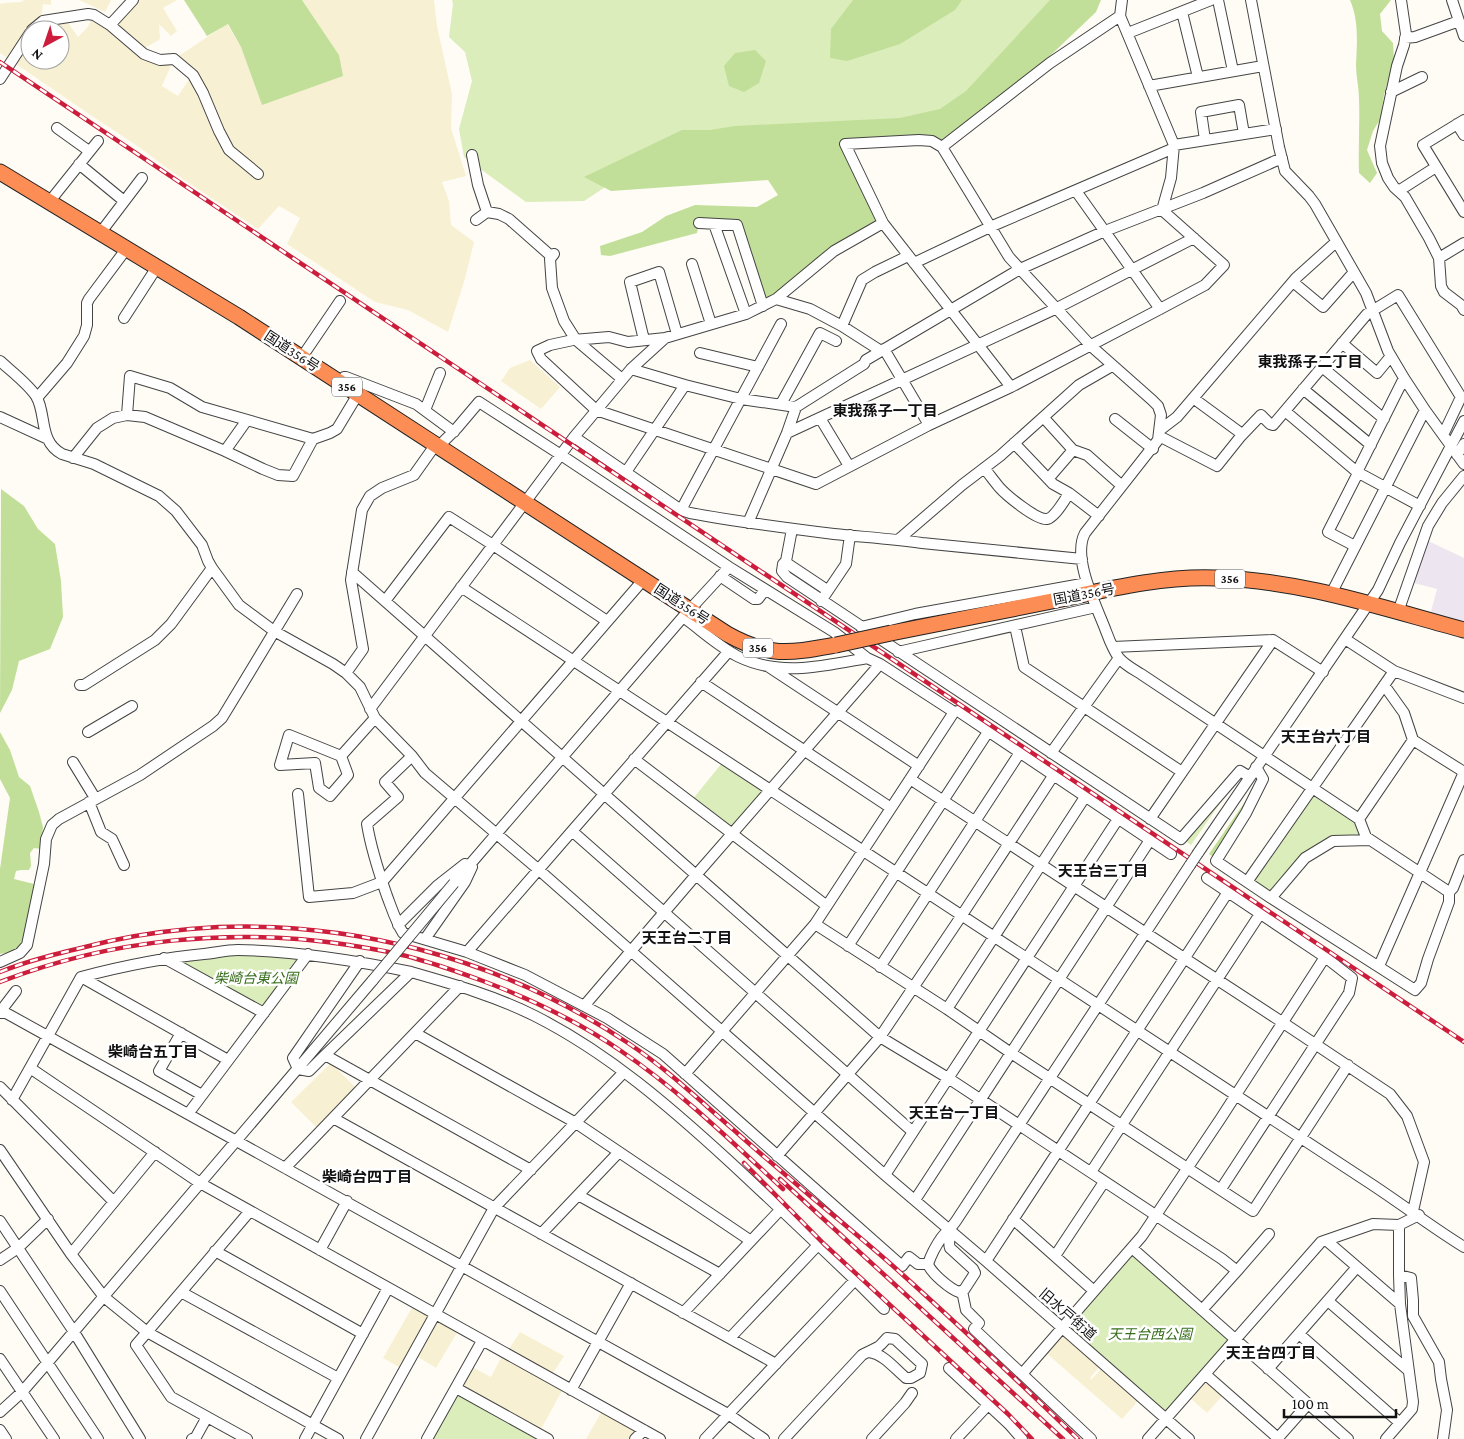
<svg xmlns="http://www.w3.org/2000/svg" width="1464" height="1439" viewBox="0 0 1464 1439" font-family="'Crimson Pro','Noto Sans JP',serif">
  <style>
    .industrial { fill: #ede5ef }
    .farmland { fill: #f8f0d2; fill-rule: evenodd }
    .green { fill: #dbedba }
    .forest { fill: #c1df99 }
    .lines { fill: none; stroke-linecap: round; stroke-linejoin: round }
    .minor-casing { stroke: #444; stroke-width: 12 }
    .highway-casing { stroke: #222; stroke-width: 17 }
    .minor { stroke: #fff; stroke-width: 10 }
    .highway { stroke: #fc8d55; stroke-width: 15 }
    .rail-casing { stroke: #cc1e3c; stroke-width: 4.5 }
    .rail { stroke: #fff; stroke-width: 2.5; stroke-dasharray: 8; stroke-linecap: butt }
    .minor-bridge-casing { stroke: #444; stroke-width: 12; stroke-linecap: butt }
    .highway-bridge-casing { stroke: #222; stroke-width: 17; stroke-linecap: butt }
    .minor-bridge { stroke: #fff; stroke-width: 10 }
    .highway-bridge { stroke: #fc8d55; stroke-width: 15 }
    .labels { text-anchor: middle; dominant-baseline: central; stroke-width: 5; stroke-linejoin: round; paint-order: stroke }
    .shield { fill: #fff; stroke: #585858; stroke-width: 1 }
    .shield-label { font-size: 12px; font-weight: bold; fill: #111 }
    .street-label { font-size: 14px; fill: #111; stroke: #fff }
    .park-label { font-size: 14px; font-style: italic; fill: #376e1b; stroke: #fff }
    .neighbourhood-label { font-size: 15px; font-weight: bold; fill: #111; stroke: #fff }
  </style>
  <rect width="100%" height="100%" fill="#fffcf5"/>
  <path class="industrial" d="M1424,539L1464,558V624L1430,615L1437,589L1410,582Z"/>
  <path class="farmland" d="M24,0H51V5L43,4L41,19L64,17L78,37L87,28L94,15L110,25L133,0H177L163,8L177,31L171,36L159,24L160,39L140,51L174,59L227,24L241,47L262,105L339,55L302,0H434L437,26L452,94L451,128L466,176L442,182L449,201L451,225L474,242L464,282L448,332L408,310L375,302L287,244L300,218L279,206L258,229L171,171L139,147L89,114L0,53V4L4,3L21,2ZM30,30H60V60H30ZM174,59L192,75L178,96L162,86Z
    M79,0H111L105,12Z
    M530,360L560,387L541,409L501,381L510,368Z
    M331,1063L357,1089L318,1129L291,1102Z
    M413,1306L429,1315L399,1367L383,1358Z
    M438,1320L458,1331L436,1368L418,1357Z
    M520,1332L564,1356L553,1373L509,1349Z
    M1059,1336H1064L1099,1367L1090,1378L1092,1379L1101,1369L1138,1401L1122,1419L1045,1352Z
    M502,1356L563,1389L541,1429L463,1387L462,1384L472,1367L491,1377Z
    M1207,1380L1224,1394L1207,1413L1190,1398L1204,1381Z
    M602,1411L636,1430V1433L630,1439H586Z"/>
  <path class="green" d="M452,0H1101L944,142H674L584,201L526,202L464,157L459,129L472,81L465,52L449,37L453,4Z
    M722,763L766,792L732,830L692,800Z
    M1239,776L1191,845L1184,840Z
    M1313,791L1357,820L1363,838L1332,840L1270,895L1249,882Z
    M254,954L302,957L263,1009L181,964L180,960L224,955Z
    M1134,1254L1228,1338V1342L1169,1410L1165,1411L1070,1328V1324L1131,1255Z
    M460,1393L541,1439H431L456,1394Z"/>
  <path class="forest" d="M184,0H302L339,55L343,76L262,105L241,47L228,24L207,36Z
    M853,0H962L955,10L900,44L847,61L830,58L831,29Z
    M1050,0H1101L1096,12L1011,93L942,147L919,140L845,144L883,223L763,306L737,225L699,223L697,233L610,256L601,255L600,246L642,232L666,216L695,205L757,207L778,195L768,180L611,191L584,177L682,130H710L735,126L900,118L940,109L966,91Z
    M1350,0H1391L1380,14L1382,31L1393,43L1394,60L1384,95L1381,118L1373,131L1367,150L1377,173L1370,183L1359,173C1358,148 1360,124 1359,99C1359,88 1356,76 1356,65C1357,42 1359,21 1350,0Z
    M755,50L766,61L759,83L744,92L729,86L724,66L735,53Z
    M1,489L24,506L38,529L55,544L61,581L63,617L50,649L19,661L12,690L0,713Z
    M0,732L10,750L19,777L30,786L39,812L43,827L41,849L34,848L30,853L31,866L29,870H21L16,871L14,879L34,884C31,898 28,940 18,948C14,952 6,953 0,954V869L10,798L0,779Z
    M1260,780L1215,858L1209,854Z"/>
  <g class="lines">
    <g class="minor-casing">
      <path id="minor" d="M1218,0L1233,71
        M1251,0L1279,147L1285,171L1309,196L1315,204L1366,293L1388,351L1404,378L1425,410L1464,464
        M1401,0L1406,34L1404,45L1397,66L1380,146L1382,163L1388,178L1394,187L1405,197L1429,238L1439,258L1441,286L1444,292L1461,305L1464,310
        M1452,0L1464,36
        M1182,12L1198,77
        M110,25L133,0
        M32,30L43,21L88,14L94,15L110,25L144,54L160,60L174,59L193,75L203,93L219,131L229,150L258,174
        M1128,33L1211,0
        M1405,38L1415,37L1459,21
        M0,79L30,33
        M1149,86L1263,66
        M1391,92L1422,77
        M1464,120L1423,145L1464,212
        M1457,124L1464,135
        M57,128L89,151
        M1205,140L1201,112L1239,105L1244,134
        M1174,145L1276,129
        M942,147L1050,63L1120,16
        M472,155L478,185L487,212
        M79,164L124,201
        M1400,190L1436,167
        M1076,191L1160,309
        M50,201L98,141
        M476,220L487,212L499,214L509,219L551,256
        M699,223L737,225L763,306
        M714,224L746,314
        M101,232L142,178
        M554,254L550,259L552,288L564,321L576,340L622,379
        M1439,258L1464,243
        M914,263L990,227L1174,148
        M692,264L711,324
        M1293,282L1323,307L1354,272
        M776,299L834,251L883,223
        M124,318L157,267
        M842,326L862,280L875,272L908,256
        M644,340L630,282L659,272L677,334
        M1342,343L1377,373L1391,356
        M884,349L929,425
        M881,351L842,326L810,309L776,299L746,314L665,338L628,342L609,337L573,340L550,345L537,351L541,359L596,410L816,484L929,425L1011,387L1160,309L1205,285L1224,265L1162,210L1171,178L1174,145L1120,16L1122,0
        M700,353L758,367
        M302,357L340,301
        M0,361C12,372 27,383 36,396C47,414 38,441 62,454L94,464L159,496L176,511L202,545L208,561L212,568L239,605L274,631L333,664L346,673L360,687L375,718L412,756L425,773L539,870L885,1175L986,1261L1189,1439
        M1322,367L1384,419
        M631,369L685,385L741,399L796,407
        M340,382L344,377H346L416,404L454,432
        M1011,387L883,223L845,144L919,140L932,141L942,147L1009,257L1091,346L1152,400L1158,406L1161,415L1158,440L1085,533C1072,557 1095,603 1104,626C1108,636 1112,649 1119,658C1125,665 1133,669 1141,674L1359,819L1366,837L1449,892
        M1303,389L1371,445
        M37,398L67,363L84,336L87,325V303L89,299L127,248
        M1193,398L1242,434
        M781,404L820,333L836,341
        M425,410L440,373
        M1285,411L1357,472L1420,506
        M127,415L130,376L170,388L202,407L313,439
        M0,417L48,439
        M820,418L849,466
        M1044,418L1073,450L1087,455L1122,486
        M1115,419L1153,449
        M1160,430L1177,417L1296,278L1336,242
        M787,433L1055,309L1194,238
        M1159,436L1217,466L1241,436L1261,415L1270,424L1273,425L1367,314L1398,295L1461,397L1443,435
        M574,437L681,510L690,513C738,522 786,528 834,534C863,537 893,539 922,543L1082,559
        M1014,443L1053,484L1069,493L1099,516
        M439,446L457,428L479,402L561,455L729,567L834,632L867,658L880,664L954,712L958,711L1171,854
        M225,451L247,420
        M1457,455L1464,444
        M73,458L97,428L113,418L127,415L145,417L225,451L263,469L278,475L293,476L313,439L330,433L337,429L358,394
        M984,468C989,474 994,481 999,487C1006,495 1036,520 1047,519C1054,518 1065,500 1069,493
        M626,472L685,385
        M1357,472L1404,378
        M1048,479L1073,450
        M681,510L781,324
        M748,523L787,433L796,407L864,364L866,360L1020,269L1105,231L1203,193L1282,158
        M792,529L786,561L783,564L782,571L787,577L1181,839L1240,771L1250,777
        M898,540L962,485L1000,456L1079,385L1112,366
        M1355,546L1328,532L1358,473
        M786,561L788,564L827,590
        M352,572L880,1037L948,1078L1222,1259L1237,1271L1202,1310
        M720,576L754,599H758L765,590
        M461,587L1365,1180C1399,1202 1430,1226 1464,1247
        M1331,594L1425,410
        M385,601L449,517L493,545L607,621
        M821,601L846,564L850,535
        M1398,612L1428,526L1442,503L1464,476
        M683,617C701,630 719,647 739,657C781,677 824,666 867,658
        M1015,626L1024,667L1182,772
        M861,627L915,614L1087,583
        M1345,639L1394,671L1464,698
        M1113,647L1273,640L1323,672
        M898,652L1096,607
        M769,667L919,766
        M346,673L363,649L351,580L362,510L370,496L382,488L414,475L436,444
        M701,682L891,808
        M80,685H84L155,640L171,624L212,568
        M370,709L574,437L631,369L665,338
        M88,732L132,706
        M1413,740L1464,772
        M1051,753L1119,658
        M341,756L348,775L330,796L319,788L315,763L280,765L289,735L341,756L375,718
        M412,756L385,782L398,797L367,824C371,849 379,873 387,896C392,909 396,922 403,933L467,952L525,975L607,1018L663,1054L902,1266L909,1257L918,1264H928
        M634,759L827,906
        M73,762L95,798
        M1256,767L1263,779L1246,813L1216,861L1271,898L1415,990L1421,983L1428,959L1449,902V892L1453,888L1464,860
        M910,779L1282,1022L1390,1094L1407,1116L1424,1162L1413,1211
        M298,794L309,897L353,893L382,882L644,579
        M89,802L101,832L112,839L124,865
        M1150,819L1273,640
        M1359,819L1413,740L1404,713L1384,685
        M572,831L729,651
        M1198,853L1378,590L1400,543L1464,421
        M1207,878L1325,957L1352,978L1349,993L1221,1189
        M1247,882L1394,671
        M454,883L683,617L729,567
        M1271,898L1305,858L1333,841L1370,840
        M815,924L947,1009L1011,1053L1253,1211L1348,1065
        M398,925L437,886L465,864
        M425,939L465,882L472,867
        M848,946L988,732
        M467,952L572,831L913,1132L885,1175
        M164,958L264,1013
        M0,962L20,953L27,945L44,864L46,839L52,825L59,819L140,775L213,726L222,718L297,594
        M1379,966L1464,772
        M880,967L1019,754
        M81,977L228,1060
        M584,1006L696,875L880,664
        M947,1009L1085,797
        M0,1012L16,991
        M0,1013H6L728,1414L764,1439
        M181,1033L159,1071L202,1095
        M415,1033L576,1123L751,1241
        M325,1055L309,1071L298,1069L293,1058L360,961
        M30,1068L200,1183L660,1439
        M685,1074L815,924L954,712
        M0,1087L114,1202
        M12,1100L81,977C123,966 160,958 204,954C215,953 226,950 238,950C296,951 353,960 411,972
        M188,1114L308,954
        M333,1118L776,1364
        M913,1132L1118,819
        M0,1150L71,1254L104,1297L147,1332L338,1439
        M777,1156L880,1037L962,915L1053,776
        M285,1168L460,986
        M531,1170L325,1055L411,972C453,984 495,996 535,1016C608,1053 669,1106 729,1161C771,1200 813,1240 855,1280
        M1091,1172L1260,914
        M578,1195L720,1274
        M915,1200L1150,840
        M1013,1219L1094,1291
        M0,1221L74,1332L140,1439
        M950,1230C950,1236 948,1244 950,1248L973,1269L975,1273L964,1290L959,1292C950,1289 931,1273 928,1264C931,1255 937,1244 942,1237C947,1231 952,1227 956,1221L1190,865
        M541,1234L619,1152
        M1327,1241L1400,1304
        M1132,1248L1348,1439
        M320,1250L347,1201
        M215,1251L363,1334
        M71,1254L155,1152
        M1055,1256L1104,1182
        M0,1260L18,1248L48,1219
        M986,1261L1228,892
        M1237,1271L1269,1234
        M1399,1275L1411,1278L1413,1300V1316L1439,1362L1441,1379L1447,1410L1443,1439
        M0,1291L98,1439
        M962,1291L966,1310L979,1323L974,1329L1091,1439
        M181,1292L338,1378
        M1328,1301L1409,1371
        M683,1313L781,1209
        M1299,1334L1400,1423
        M730,1338L818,1245
        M0,1359L54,1439
        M949,1368L1009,1424L1022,1439
        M1268,1369L1357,1267
        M1022,1374L1142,1236L1221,1118L1325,957
        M1205,1374L1279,1439
        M456,1388L548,1439
        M571,1390L631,1283
        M0,1412L22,1392L48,1362L373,980
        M0,1430L6,1439
        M192,1439L196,1437L207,1417
        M247,1439L171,1397L136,1345L250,1211
        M305,1439L388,1288
        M366,1439L494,1208L624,1072
        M427,1439L482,1341
        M635,1439L644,1430
        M705,1439L855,1280L884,1309
        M784,1439L862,1355C867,1352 873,1350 878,1347C881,1345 884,1341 887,1338L895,1339L922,1364L920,1373L911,1378H906C895,1369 884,1354 869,1352
        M872,1439L905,1403L912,1393
        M956,1439L988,1405
        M1148,1439L1321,1242L1373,1224L1399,1225
        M1277,1439L1308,1404
        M1386,1439L1412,1409L1413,1402L1400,1304L1399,1275V1225L1419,1215"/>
    </g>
    <g class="highway-casing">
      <path id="highway" d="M0,172L239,317L727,634C770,658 791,653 836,645
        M891,633C948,622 1005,610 1062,599C1113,588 1164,576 1216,578C1301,580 1382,608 1464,630"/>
    </g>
    <use href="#minor" class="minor"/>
    <use href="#highway" class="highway"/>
    <g class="rail-casing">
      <path id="rail" d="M0,62L1464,1042
        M0,972C27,961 56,954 85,947C119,938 155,932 190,929C343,916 501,958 628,1043C667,1069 700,1101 735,1131C757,1151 780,1170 802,1189C836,1218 870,1245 903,1275C962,1328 1020,1383 1078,1439
        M0,982C111,939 232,927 349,945C372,949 395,952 417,959C439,965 461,973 483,981C531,999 579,1022 621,1051C680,1091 731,1141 783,1189
        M744,1163L824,1244L1008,1414L1032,1439
        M780,1179L1063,1439"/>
    </g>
    <use href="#rail" class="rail"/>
    <g class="minor-bridge-casing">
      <path id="minor-bridge" d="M1190,865L1198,853
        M373,980L454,883"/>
    </g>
    <g class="highway-bridge-casing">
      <path id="highway-bridge" d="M836,645L891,633"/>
    </g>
    <use href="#minor-bridge" class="minor-bridge"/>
    <use href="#highway-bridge" class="highway-bridge"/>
  </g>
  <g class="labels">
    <g class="shield">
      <rect x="332" y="377.5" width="30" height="19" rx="4"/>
      <rect x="1215" y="569.5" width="30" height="19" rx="4"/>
      <rect x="743" y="638.5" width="30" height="19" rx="4"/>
    </g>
    <g class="shield-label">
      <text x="347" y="387">356</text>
      <text x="1230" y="579">356</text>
      <text x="758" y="648">356</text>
    </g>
    <g class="street-label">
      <text transform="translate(292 351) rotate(33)">国道356号</text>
      <text transform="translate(1084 594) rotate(-11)">国道356号</text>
      <text transform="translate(682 604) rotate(33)">国道356号</text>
      <text transform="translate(1068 1314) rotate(41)">旧水戸街道</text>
    </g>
    <g class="park-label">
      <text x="256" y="978">柴崎台東公園</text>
      <text x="1150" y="1334">天王台西公園</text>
    </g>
    <g class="neighbourhood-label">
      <text x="1310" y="362">東我孫子二丁目</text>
      <text x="885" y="411">東我孫子一丁目</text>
      <text x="1326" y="737">天王台六丁目</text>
      <text x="1103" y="871">天王台三丁目</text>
      <text x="687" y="938">天王台二丁目</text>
      <text x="153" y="1052">柴崎台五丁目</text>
      <text x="954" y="1113">天王台一丁目</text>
      <text x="367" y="1177">柴崎台四丁目</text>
      <text x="1271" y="1353">天王台四丁目</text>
    </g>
  </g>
  <g transform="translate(45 45) rotate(220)"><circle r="24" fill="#ffffff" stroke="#a0a0a0"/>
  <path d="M0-4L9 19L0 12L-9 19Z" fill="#cc1e3c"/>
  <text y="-8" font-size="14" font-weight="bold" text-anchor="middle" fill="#111111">N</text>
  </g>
  <path d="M1284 1409v8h112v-8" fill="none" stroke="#111111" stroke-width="2.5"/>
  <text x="1292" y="1409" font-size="15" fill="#111111" stroke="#ffffff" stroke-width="4" paint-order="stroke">100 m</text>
</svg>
